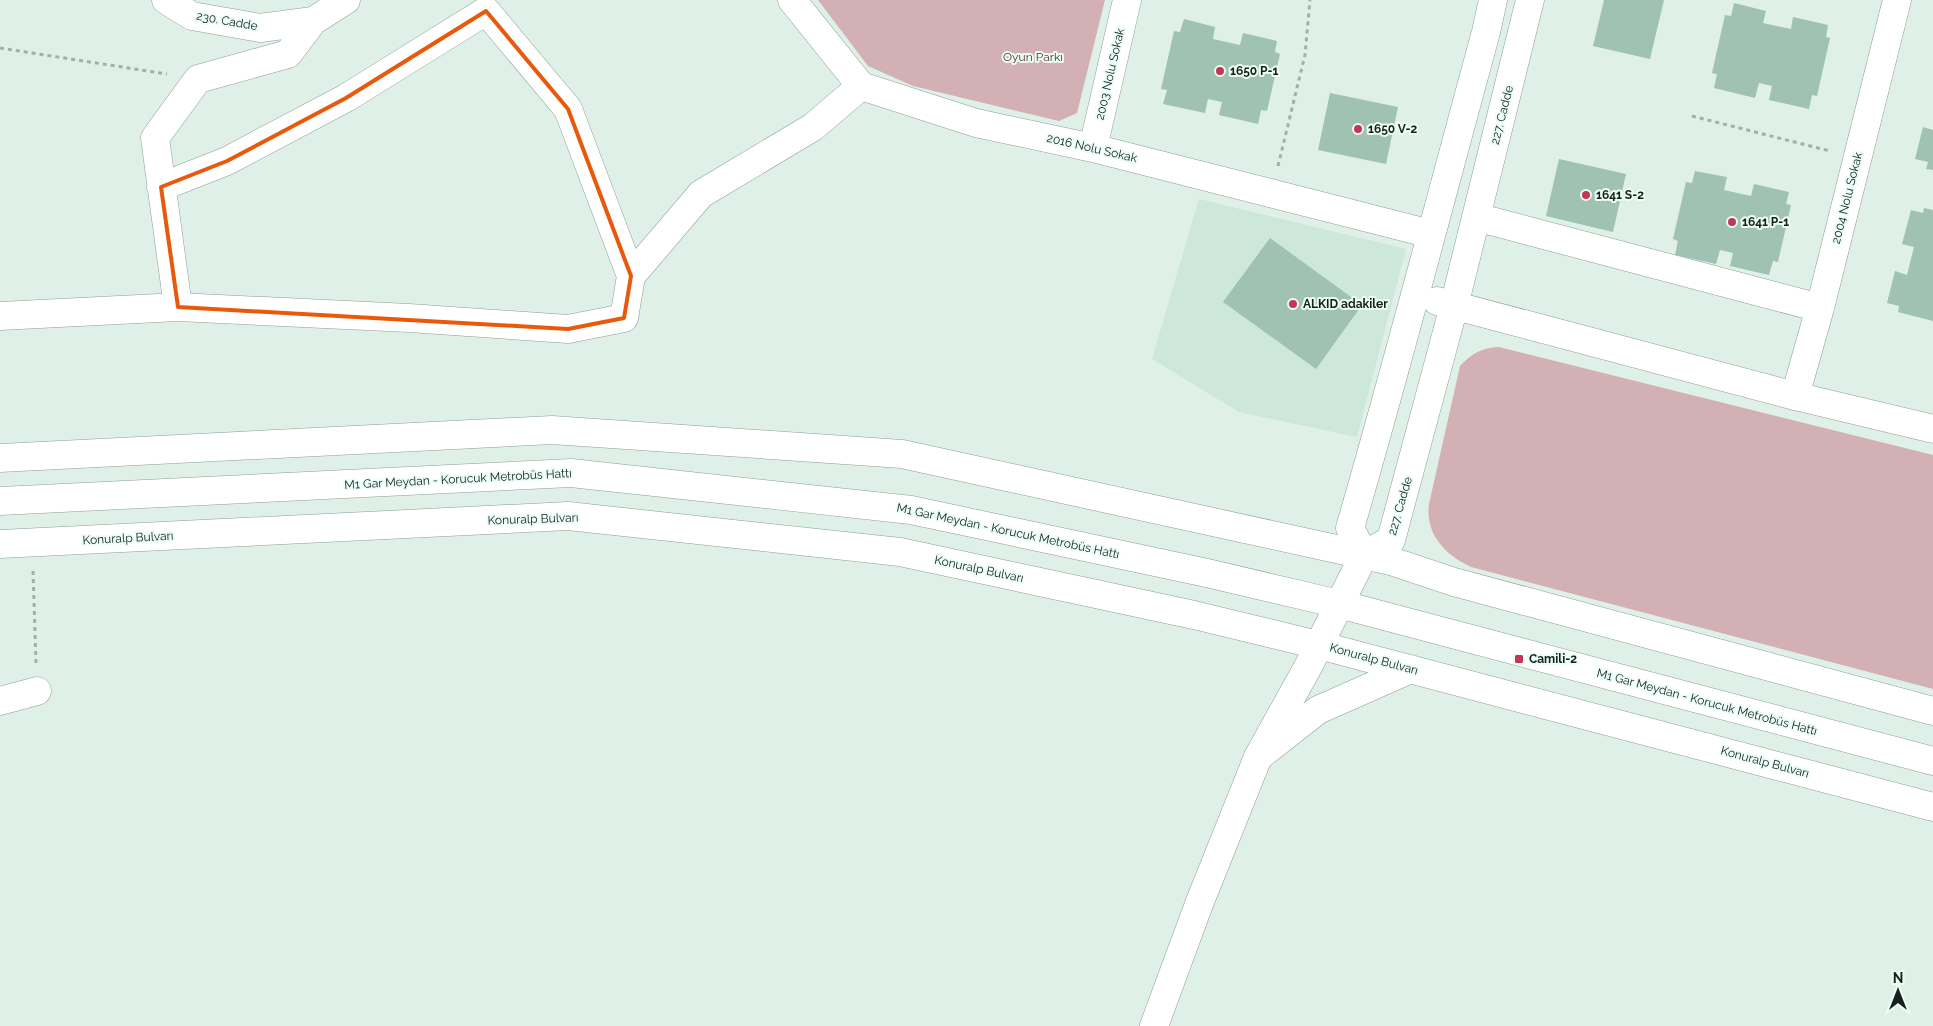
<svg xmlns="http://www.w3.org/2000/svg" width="1933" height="1026" viewBox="0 0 1933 1026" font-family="Raleway,sans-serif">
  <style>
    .built { fill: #cde7db }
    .green { fill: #d3b0b3 }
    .building { fill: #9fc2b2 }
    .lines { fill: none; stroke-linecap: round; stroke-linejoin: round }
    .minor-casing { stroke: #8d9e96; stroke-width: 29 }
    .major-casing { stroke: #8d9e96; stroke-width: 29 }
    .path { stroke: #a1b0aa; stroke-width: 3; stroke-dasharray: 4 4; stroke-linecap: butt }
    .minor { stroke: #fff; stroke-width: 28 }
    .major { stroke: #fff; stroke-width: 28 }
    .marked { fill: none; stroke: #e8590c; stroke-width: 4; stroke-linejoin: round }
    .poi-dot { fill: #c53557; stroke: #ebfef5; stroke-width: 2 }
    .labels { text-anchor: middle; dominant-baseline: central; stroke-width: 4; stroke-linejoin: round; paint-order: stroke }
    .street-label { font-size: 12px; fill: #181f1c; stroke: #ebfef5 }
    .park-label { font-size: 12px; fill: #5e2b33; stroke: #ebfef5 }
    .poi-label { font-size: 12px; font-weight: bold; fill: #181f1c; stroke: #ebfef5; text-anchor: start }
  </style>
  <rect width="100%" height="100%" fill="#def0e8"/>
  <path class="built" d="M1199,199L1406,249L1357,437L1239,412L1152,359Z"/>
  <path class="green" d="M818,0H1105L1077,113L1059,121L913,86L868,66Z
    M1499,347L1933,455V689L1471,567C1445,555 1425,534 1429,504L1460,366C1472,353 1482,348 1499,347Z"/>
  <path class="building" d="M1604,0H1664L1650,59L1593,46Z
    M1734,3L1766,11L1763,23L1791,29L1793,17L1828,25L1826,37L1830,38L1817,96L1812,95L1809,109L1769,100L1772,86L1759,83L1755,98L1714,88L1717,74L1712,73L1725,15L1731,16Z
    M1184,19L1215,27L1213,39L1240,45L1243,33L1277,41L1275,52L1280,54L1267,111L1261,110L1258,124L1219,115L1222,102L1208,99L1205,113L1163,104L1167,90L1161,89L1174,31L1180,32Z
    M1330,93L1398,107L1386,164L1318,150Z
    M1923,127L1933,130V170L1926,169L1928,162L1915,159Z
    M1559,159L1626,174L1613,232L1546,216Z
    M1695,171L1727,177L1724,190L1751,196L1754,184L1789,192L1786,204L1791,205L1778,262L1773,261L1769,275L1730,266L1733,253L1720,250L1716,264L1675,255L1678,241L1673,239L1686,182L1692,183Z
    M1924,208L1933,210V321L1898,312L1899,306L1887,303L1895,271L1907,275L1914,247L1902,244L1911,210L1923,213Z
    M1270,238L1362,305L1316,369L1223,302Z"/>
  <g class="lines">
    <g class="minor-casing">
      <path id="minor" d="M166,0L192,16L260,28L313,21L346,0
        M792,0L861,86L976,123L1093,148L1431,234
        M1093,148L1127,0
        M161,187L227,161L346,98L486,11L568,109L631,276
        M1476,217L1820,308
        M1437,301L1795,396L1933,429
        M178,307L155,138L198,79L288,54L313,21
        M0,316L178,307L409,318L568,329L624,318L631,276L701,194L813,127L861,86
        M1795,396L1820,308L1897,0
        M0,501L571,473L911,510L1207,573L1339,604L1933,761
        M1364,555L1391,540L1454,306L1530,0
        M1364,555L1350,528C1398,363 1441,197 1486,32L1493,0
        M0,701L37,691
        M1154,1026L1199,904L1258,757L1309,665L1364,555"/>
    </g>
    <g class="major-casing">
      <path id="major" d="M0,458L552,430L902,454L1391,561L1454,582L1933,711
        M0,544L568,516L900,552L1194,615L1330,648L1933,807
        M1258,757L1318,710L1411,669"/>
    </g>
    <path class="path" d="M0,48L167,74
      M1692,116L1830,151
      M1278,166L1305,55L1310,0
      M33,571L36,663"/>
    <use href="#minor" class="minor"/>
    <use href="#major" class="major"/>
  </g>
  <path class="marked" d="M486,11L568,109L631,276L624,318L568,329L178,307L161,187L227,161L346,98Z"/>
  <g class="poi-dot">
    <circle cx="1220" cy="71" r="5"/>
    <circle cx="1358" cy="129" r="5"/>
    <circle cx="1586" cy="195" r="5"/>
    <circle cx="1732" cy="222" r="5"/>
    <circle cx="1293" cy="304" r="5"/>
    <rect x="1514" y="654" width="10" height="10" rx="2.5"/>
  </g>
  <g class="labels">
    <g class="street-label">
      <text transform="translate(227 21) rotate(10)">230. Cadde</text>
      <text transform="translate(1110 74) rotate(-77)">2003 Nolu Sokak</text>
      <text transform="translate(1502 115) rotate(-76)">227. Cadde</text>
      <text transform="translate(1092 148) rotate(13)">2016 Nolu Sokak</text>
      <text transform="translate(1847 198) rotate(-76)">2004 Nolu Sokak</text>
      <text transform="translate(458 479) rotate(-3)">M1 Gar Meydan - Korucuk Metrobüs Hattı</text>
      <text transform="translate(1400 506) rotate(-74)">227. Cadde</text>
      <text transform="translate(533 519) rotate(-2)">Konuralp Bulvarı</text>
      <text transform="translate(1008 531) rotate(12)">M1 Gar Meydan - Korucuk Metrobüs Hattı</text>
      <text transform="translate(128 538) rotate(-3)">Konuralp Bulvarı</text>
      <text transform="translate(979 569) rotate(12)">Konuralp Bulvarı</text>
      <text transform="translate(1374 659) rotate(15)">Konuralp Bulvarı</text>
      <text transform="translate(1707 702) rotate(15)">M1 Gar Meydan - Korucuk Metrobüs Hattı</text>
      <text transform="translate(1765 762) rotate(15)">Konuralp Bulvarı</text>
    </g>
    <g class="park-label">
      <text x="1033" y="57">Oyun Parkı</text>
    </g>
    <g class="poi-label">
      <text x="1230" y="71">1650 P-1</text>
      <text x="1368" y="129">1650 V-2</text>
      <text x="1596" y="195">1641 S-2</text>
      <text x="1742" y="222">1641 P-1</text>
      <text x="1303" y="304">ALKID adakiler</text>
      <text x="1529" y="659">Camili-2</text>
    </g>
  </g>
  <g transform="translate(1898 991)" stroke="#ebfef5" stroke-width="4" paint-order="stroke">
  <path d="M0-4L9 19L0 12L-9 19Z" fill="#181f1c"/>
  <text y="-8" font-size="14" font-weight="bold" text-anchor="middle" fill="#181f1c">N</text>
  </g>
</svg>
